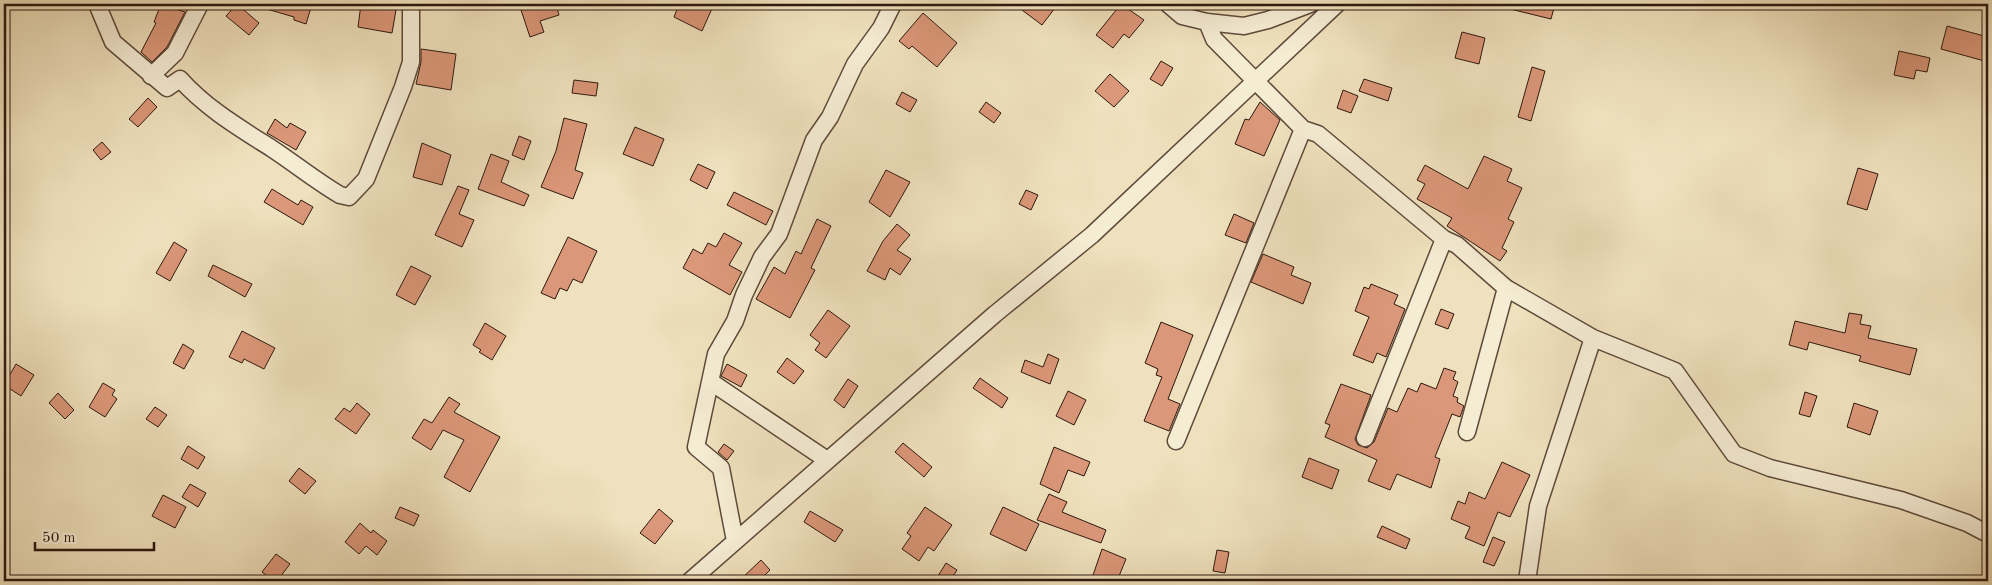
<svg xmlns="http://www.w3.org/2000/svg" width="1992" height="585" viewBox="0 0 1992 585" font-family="'Old Standard TT',serif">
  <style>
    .building { fill: #db9779; stroke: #2e180e }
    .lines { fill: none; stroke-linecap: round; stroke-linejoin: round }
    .minor-casing { stroke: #5e4a3a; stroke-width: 19 }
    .minor { stroke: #f5ecd4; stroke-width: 16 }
  </style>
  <rect width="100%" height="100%" fill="#efe1bd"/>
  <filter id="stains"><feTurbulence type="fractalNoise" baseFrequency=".004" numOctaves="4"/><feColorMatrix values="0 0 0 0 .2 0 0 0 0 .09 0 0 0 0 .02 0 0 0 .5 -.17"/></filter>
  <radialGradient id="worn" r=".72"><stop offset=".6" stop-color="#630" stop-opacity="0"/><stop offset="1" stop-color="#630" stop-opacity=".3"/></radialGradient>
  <path class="building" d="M161,4L185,12L167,47L152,62L141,52L156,23L154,22Z
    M237,4L259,23L249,35L226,16Z
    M260,4H312L306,24L294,20V17L260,7Z
    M361,4H397L392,33L358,27Z
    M519,4H556L559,15L540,21L544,32L530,37Z
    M679,4H714L702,31L674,17Z
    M1014,4H1058L1042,25Z
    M1121,4L1144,20L1129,38L1124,34L1113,48L1096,35Z
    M1510,4H1555L1551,19L1510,9Z
    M923,13L957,43L937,67L912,46L909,49L899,41Z
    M1947,26L1988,37V62L1941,49Z
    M1462,32L1485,38L1479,64L1455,58Z
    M421,49L456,54L451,90L416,84L421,62Z
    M1899,51L1930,58L1927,72L1916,70L1914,79L1894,75Z
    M1161,61L1173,68L1162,86L1150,79Z
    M1532,67L1545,71L1531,121L1518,117Z
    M1110,74L1129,91L1114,107L1095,91Z
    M1364,79L1392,88L1388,101L1359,91Z
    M574,80L598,83L596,96L572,93Z
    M1343,90L1358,96L1351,113L1337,108Z
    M902,92L917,100L910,112L896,104Z
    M148,98L157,107L138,127L129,119Z
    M986,102L1001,113L994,123L979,112Z
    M1260,102L1280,120L1264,156L1235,144L1245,119L1249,120Z
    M564,118L587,124L575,170L583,173L573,199L541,187L556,151Z
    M275,119L287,128L290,123L306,132L296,150L267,133Z
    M635,127L664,139L653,166L623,154Z
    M519,136L531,141L524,160L512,155Z
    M102,142L111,152L101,160L93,150Z
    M422,143L451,155L442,185L413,177Z
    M491,154L509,161L501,182L529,195L524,206L478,189Z
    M1484,156L1512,169L1507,181L1522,188L1508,219L1514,222L1502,248L1507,251L1500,261L1447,226L1452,218L1417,199L1425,184L1417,180L1425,165L1468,189Z
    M698,164L715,172L707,189L690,180Z
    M1858,168L1878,174L1867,210L1847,204Z
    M886,170L910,182L890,217L869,202Z
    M458,186L469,190L459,214L474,220L462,247L435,235Z
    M272,189L298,205L301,200L313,207L303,225L264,202Z
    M1026,190L1038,195L1031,210L1019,204Z
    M734,192L773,211L766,225L727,205Z
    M1234,214L1254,223L1246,243L1225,235Z
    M817,219L831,226L811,268L815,270L790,318L756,299L774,267L785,274L796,251L801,254Z
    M897,224L910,235L897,250L911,259L900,275L890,268L885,280L867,271L883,241Z
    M724,233L742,243L729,265L742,272L730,295L683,268L693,249L702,254L708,243L716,247Z
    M568,237L597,251L582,283L573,279L567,291L560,288L555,299L541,293Z
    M174,242L187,250L170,281L156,273Z
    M1263,254L1294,267L1291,275L1311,283L1303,304L1251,282Z
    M213,265L252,284L245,297L208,276Z
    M411,266L431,276L415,305L396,295Z
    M1371,284L1398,295L1394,304L1405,309L1386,357L1377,353L1373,363L1353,355L1369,317L1355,311L1364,287L1369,289Z
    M1441,309L1454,314L1448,329L1435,324Z
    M828,310L850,326L826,358L815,350L820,343L810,335Z
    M1849,313L1862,315L1860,324L1871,326L1868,338L1917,349L1910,375L1859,361L1861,356L1809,342L1807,350L1789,345L1795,321L1845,333Z
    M1161,322L1193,335L1168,399L1180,404L1169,431L1144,421L1162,377L1156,375L1158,369L1145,363Z
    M485,323L506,336L492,360L479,352L481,350L473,345Z
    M242,331L275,348L264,369L244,359L242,363L229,357Z
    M183,344L194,351L184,369L173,363Z
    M1048,354L1059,359L1050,384L1021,372L1025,360L1043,367Z
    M787,358L804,371L794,384L777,372Z
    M16,364L34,375L21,396L4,385Z
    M727,364L747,375L741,387L721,376Z
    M1444,368L1456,372L1453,379L1458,382L1453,396L1458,398L1457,402L1464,406L1460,417L1452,414L1435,457L1440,459L1431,488L1397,474L1390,490L1368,481L1377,460L1325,437L1330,425L1325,423L1341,384L1371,395L1355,439L1358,445L1367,448L1374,442L1388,408L1397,412L1408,388L1417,392L1421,383L1436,389Z
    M980,378L1008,398L1002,408L973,388Z
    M848,379L858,386L844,408L834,400Z
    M103,383L115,390L112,395L117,399L105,417L89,407Z
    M1068,391L1086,400L1074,425L1056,416Z
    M1805,392L1817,396L1810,417L1799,414Z
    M58,393L74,410L65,419L49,403Z
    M449,397L460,404L454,412L500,437L470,492L444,477L464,440L443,430L431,450L412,438L424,419L432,423Z
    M357,403L370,414L356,434L335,419L344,408L350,412Z
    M1854,403L1878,411L1870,435L1847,427Z
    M155,407L167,415L158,427L146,419Z
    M903,443L932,467L924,477L895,452Z
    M724,444L734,451L727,460L718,452Z
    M188,446L205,457L198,469L181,459Z
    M1054,447L1090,462L1084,476L1068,470L1059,493L1040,484Z
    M1309,458L1339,470L1332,489L1302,477Z
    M1502,462L1530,475L1510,517L1498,512L1484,546L1465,538L1470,527L1451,519L1458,501L1465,504L1469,492L1485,499Z
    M299,468L316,481L305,494L289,481Z
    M190,484L206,493L198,507L182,497Z
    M1049,494L1067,502L1062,512L1106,530L1101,543L1037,520Z
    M163,495L186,507L175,528L152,516Z
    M400,507L419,515L414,526L395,518Z
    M925,507L952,525L934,551L928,547L919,561L902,549L911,536L907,533Z
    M1003,507L1039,524L1026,551L990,534Z
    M659,509L673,521L655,544L640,533Z
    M810,511L843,530L835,542L804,522Z
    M360,523L371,533L373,530L387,541L377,555L366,546L359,554L345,542Z
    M1382,526L1410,539L1406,549L1377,537Z
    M1493,537L1505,542L1494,566L1483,562Z
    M1102,549L1126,559L1117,581H1091Z
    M1217,550L1229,552L1225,573L1213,571Z
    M276,554L290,564L277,581H274L262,572Z
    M761,560L770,570L759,581H739Z
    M946,563L957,570L950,581H935Z"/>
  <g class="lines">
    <g class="minor-casing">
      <path id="minor" d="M97,4L113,42L167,88L180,79C206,108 238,127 271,148C294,163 316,181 340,195L349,197L366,179L403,87L411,62V4
        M1168,4L1182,16L1207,22L1244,26L1268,20L1310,4
        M1207,22L1214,39L1303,129L1318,134L1444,239L1457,245L1506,288L1593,338L1675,371L1734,454L1770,468L1901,500L1967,523L1988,534
        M151,76L175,53L200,4
        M711,382L827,460
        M1467,432L1506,288
        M1365,438L1444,239
        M1176,441L1303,129
        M735,541L721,468L696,447L716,354L735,321L744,295L762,257L779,234L814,140L830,117L855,64L881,28L893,4
        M690,581L995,314L1092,235L1337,4
        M1527,581L1538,506L1593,338"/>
    </g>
    <use href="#minor" class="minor"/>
  </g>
  <rect width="1992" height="585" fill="none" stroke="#efe1bd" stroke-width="20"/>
  <rect x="5" y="5" width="1982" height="575" fill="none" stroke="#2e180e" stroke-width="2.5"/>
  <rect x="10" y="10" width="1972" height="565" fill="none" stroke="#2e180e"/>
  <path d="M35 542v8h119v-8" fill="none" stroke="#2e180e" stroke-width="2.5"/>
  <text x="42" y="542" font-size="15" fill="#2e180e" stroke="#f5ecd4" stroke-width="4" paint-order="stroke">50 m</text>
  <rect width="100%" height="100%" filter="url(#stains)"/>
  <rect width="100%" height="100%" fill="url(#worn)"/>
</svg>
